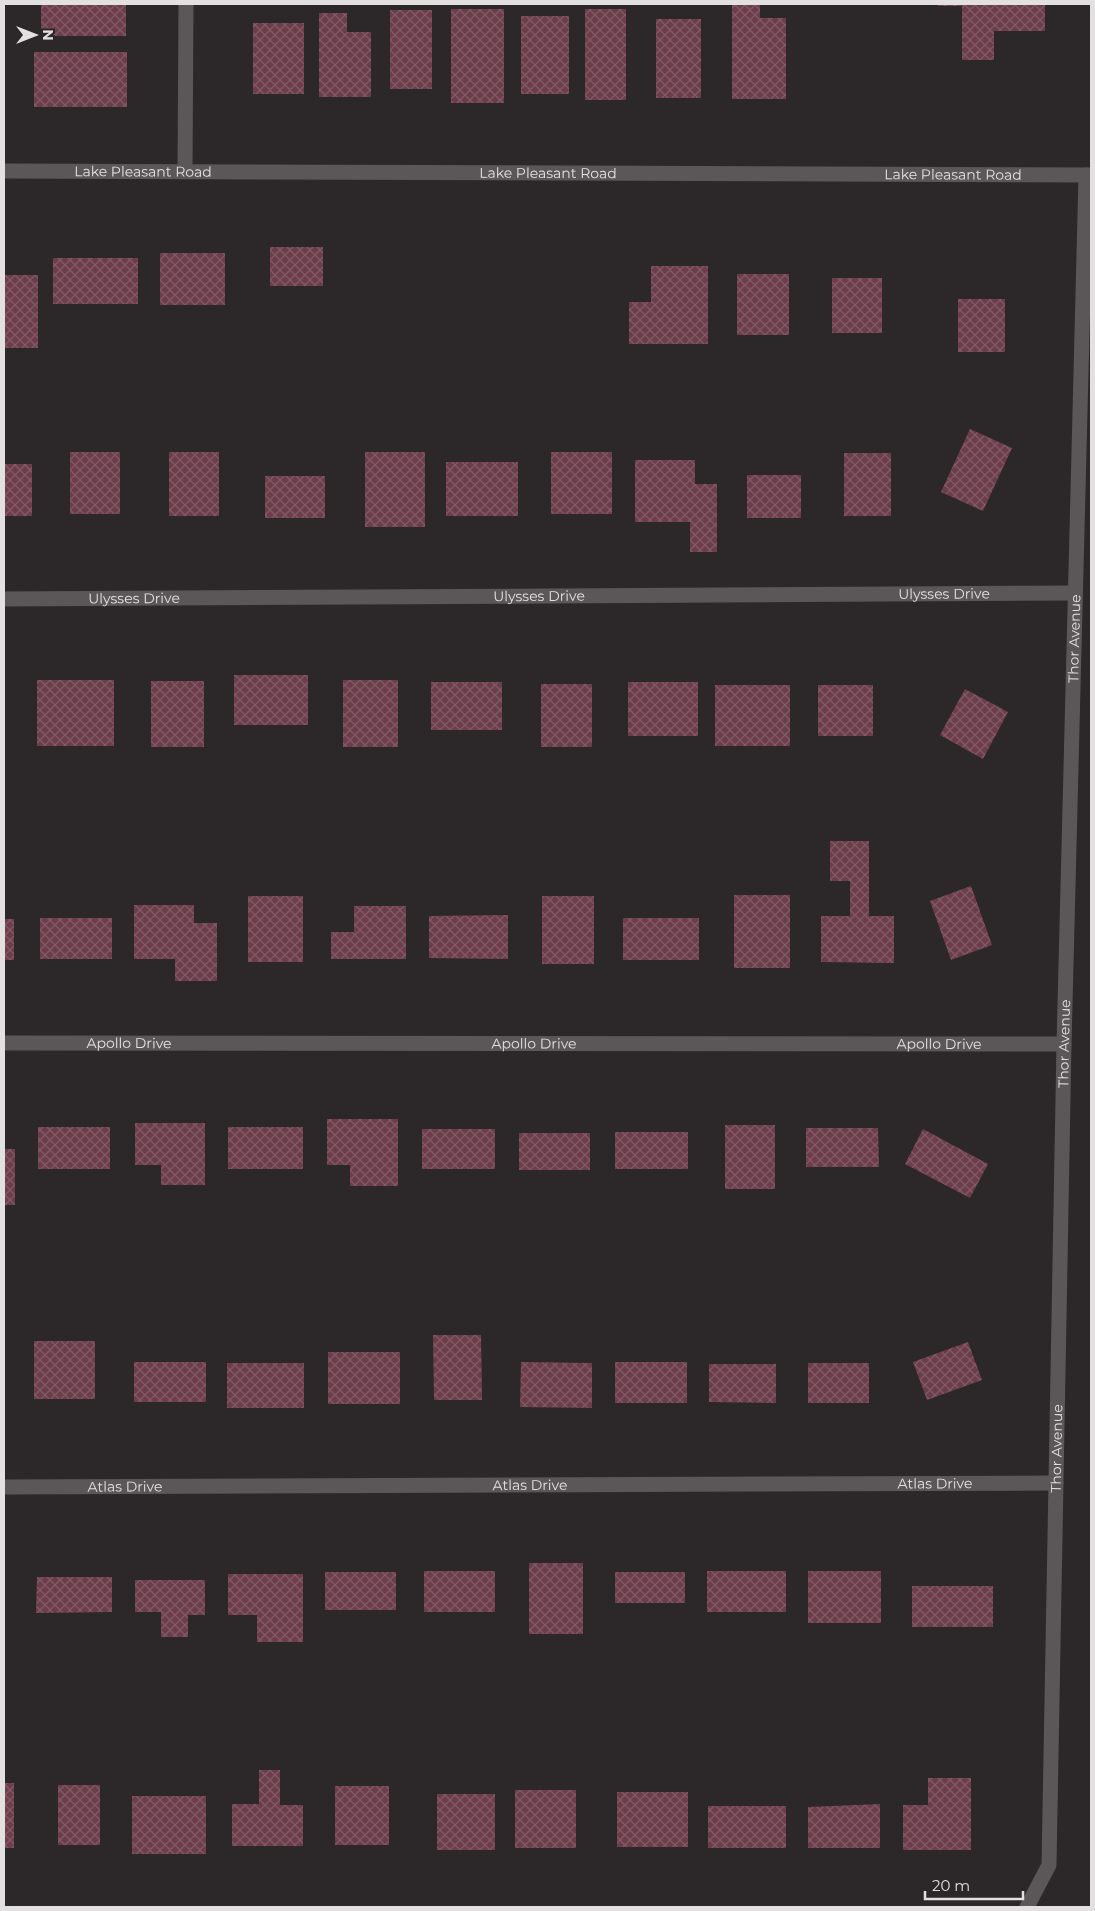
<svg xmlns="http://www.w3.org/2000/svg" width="1095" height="1911" viewBox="0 0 1095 1911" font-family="Montserrat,sans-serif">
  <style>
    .building { fill: url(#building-cross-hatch) }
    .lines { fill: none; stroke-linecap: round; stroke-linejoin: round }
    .minor { stroke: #5b5657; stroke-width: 15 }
    .labels { text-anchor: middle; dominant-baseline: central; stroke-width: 4; stroke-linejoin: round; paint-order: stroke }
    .street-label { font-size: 14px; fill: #e3e0e1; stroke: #2c2728 }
  </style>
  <defs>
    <pattern id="building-cross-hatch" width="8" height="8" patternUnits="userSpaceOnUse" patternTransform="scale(1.25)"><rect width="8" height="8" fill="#6c3e4b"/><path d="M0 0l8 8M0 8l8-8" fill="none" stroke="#815a65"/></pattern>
  </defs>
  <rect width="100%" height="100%" fill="#2c2728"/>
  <path class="building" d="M41,4H126V36H41Z
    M732,4H760V18H786V99H732Z
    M938,4H1045V31H994V60H962V6H938Z
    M451,9H504V103H451Z
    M585,9H626V100H585Z
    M390,10H432V89H390Z
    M319,13H347V32H371V97H319Z
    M521,16H569V94H521Z
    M656,19H701V98H656Z
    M253,23H304V94H253Z
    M34,52H127V107H34Z
    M270,247H323V286H270Z
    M160,253H225V305H160Z
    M53,258H138V304H53Z
    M651,266H708V344H629V302H651Z
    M737,274H789V335H737Z
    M4,275H38V348H4Z
    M832,278H882V333H832Z
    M958,299H1005V352H958Z
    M970,429L1012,448L983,511L941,492Z
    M70,452H120V514H70Z
    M169,452H219V516H169Z
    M365,452H425V527H365Z
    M551,452H612V514H551Z
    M844,453H891V516H844Z
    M635,460H695V484H717V552H690V522H635Z
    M446,462H518V516H446Z
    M4,464H32V516H4Z
    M747,475H801V518H747Z
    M265,476H325V518H265Z
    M234,675H308V725H234Z
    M37,680H114V746H37Z
    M343,680H398V747H343Z
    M151,681H204V747H151Z
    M431,682H502V730H431Z
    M628,682H698V736H628Z
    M541,684H592V747H541Z
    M715,685H790V746H715Z
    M818,685H873V736H818Z
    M965,689L1008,712L983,759L940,735Z
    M830,841H869V916H894V963L821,962V916H850V881H830Z
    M971,886L992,945L951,960L930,901Z
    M734,895H790V968H734Z
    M248,896H303V962H248Z
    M542,896H594V964H542Z
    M134,905H194V923H217V981H175V959H134Z
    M354,906H406V959H331V932H354Z
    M508,915V959L429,958V916Z
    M40,918H112V959H40Z
    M623,918H699V960H623Z
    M4,919H14V960H4Z
    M327,1119H398V1186H350V1165H327Z
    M135,1123H205V1185H161V1165H135Z
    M725,1125H775V1189H725Z
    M38,1127H110V1169H38Z
    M228,1127H303V1169H228Z
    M806,1128H878L879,1167H806Z
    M422,1129H495V1169H422Z
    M923,1129L988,1164L970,1198L905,1164Z
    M615,1132H688V1169H615Z
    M519,1133H590V1170H519Z
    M4,1149H15V1205H4Z
    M433,1335H481L482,1400H434Z
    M34,1341H95V1399H34Z
    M968,1342L982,1380L927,1400L913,1362Z
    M328,1352H400V1404H328Z
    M134,1362H206V1402H134Z
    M521,1362L592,1363V1408L520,1407Z
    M615,1362H687V1403H615Z
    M227,1363H304V1408H227Z
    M808,1363H869V1403H808Z
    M709,1364H776V1403L709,1402Z
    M529,1563H583V1634H529Z
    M424,1571H495V1612H424Z
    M707,1571H786V1612H707Z
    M808,1571H881V1623H808Z
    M325,1572H396V1610H325Z
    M615,1572H685V1603H615Z
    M228,1574H303V1642H257V1615H228Z
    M37,1577H112V1612L36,1613Z
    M135,1580H205V1615H188V1637H161V1612H135Z
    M912,1586H993V1627H912Z
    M259,1770H280V1805H303V1846H232V1804H259Z
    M928,1778H971V1850H903V1805H928Z
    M4,1783H14V1848H4Z
    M58,1785H100V1845H58Z
    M335,1786H389V1845H335Z
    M515,1790H576V1848H515Z
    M617,1792H688V1847H617Z
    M437,1794H495V1850H437Z
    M132,1796H206V1854H132Z
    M880,1804V1848H808V1807Z
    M708,1806H786V1848H708Z"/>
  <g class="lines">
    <g class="minor">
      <path id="s1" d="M4,171L1091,175"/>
      <path d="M185,171L186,4"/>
      <path id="s2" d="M4,599L1075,593"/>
      <path id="s3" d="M4,1043L1064,1044"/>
      <path id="s4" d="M4,1487L1056,1483"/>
      <path id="s5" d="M1027,1907L1049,1865L1064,1044L1086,175"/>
    </g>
  </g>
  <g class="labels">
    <g class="street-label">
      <text stroke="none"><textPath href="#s1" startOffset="139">Lake Pleasant Road</textPath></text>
      <text stroke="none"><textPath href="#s1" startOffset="544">Lake Pleasant Road</textPath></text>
      <text stroke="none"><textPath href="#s1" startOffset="949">Lake Pleasant Road</textPath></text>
      <text stroke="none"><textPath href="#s2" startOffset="940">Ulysses Drive</textPath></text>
      <text stroke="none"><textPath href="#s2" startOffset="535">Ulysses Drive</textPath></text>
      <text stroke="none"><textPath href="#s2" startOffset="130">Ulysses Drive</textPath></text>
      <text stroke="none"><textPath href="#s5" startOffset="1274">Thor Avenue</textPath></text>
      <text stroke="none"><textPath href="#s3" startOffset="125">Apollo Drive</textPath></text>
      <text stroke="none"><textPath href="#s5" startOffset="869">Thor Avenue</textPath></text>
      <text stroke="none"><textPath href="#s3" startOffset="530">Apollo Drive</textPath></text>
      <text stroke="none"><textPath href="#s3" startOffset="935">Apollo Drive</textPath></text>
      <text stroke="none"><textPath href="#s5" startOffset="464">Thor Avenue</textPath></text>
      <text stroke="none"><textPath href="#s4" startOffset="931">Atlas Drive</textPath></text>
      <text stroke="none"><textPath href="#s4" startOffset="526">Atlas Drive</textPath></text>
      <text stroke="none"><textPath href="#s4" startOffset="121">Atlas Drive</textPath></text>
    </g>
  </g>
  <rect width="1095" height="1911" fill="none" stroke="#e3e0e1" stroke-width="10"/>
  <g transform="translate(35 35) rotate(90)" stroke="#2c2728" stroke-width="4" paint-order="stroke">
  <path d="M0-4L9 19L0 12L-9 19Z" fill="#e3e0e1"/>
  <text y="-8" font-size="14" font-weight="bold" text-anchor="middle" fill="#e3e0e1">N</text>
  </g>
  <path d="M925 1891v8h98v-8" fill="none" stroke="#e3e0e1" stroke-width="2.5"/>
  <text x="932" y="1891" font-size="15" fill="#e3e0e1" stroke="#2c2728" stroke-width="4" paint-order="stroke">20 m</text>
</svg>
